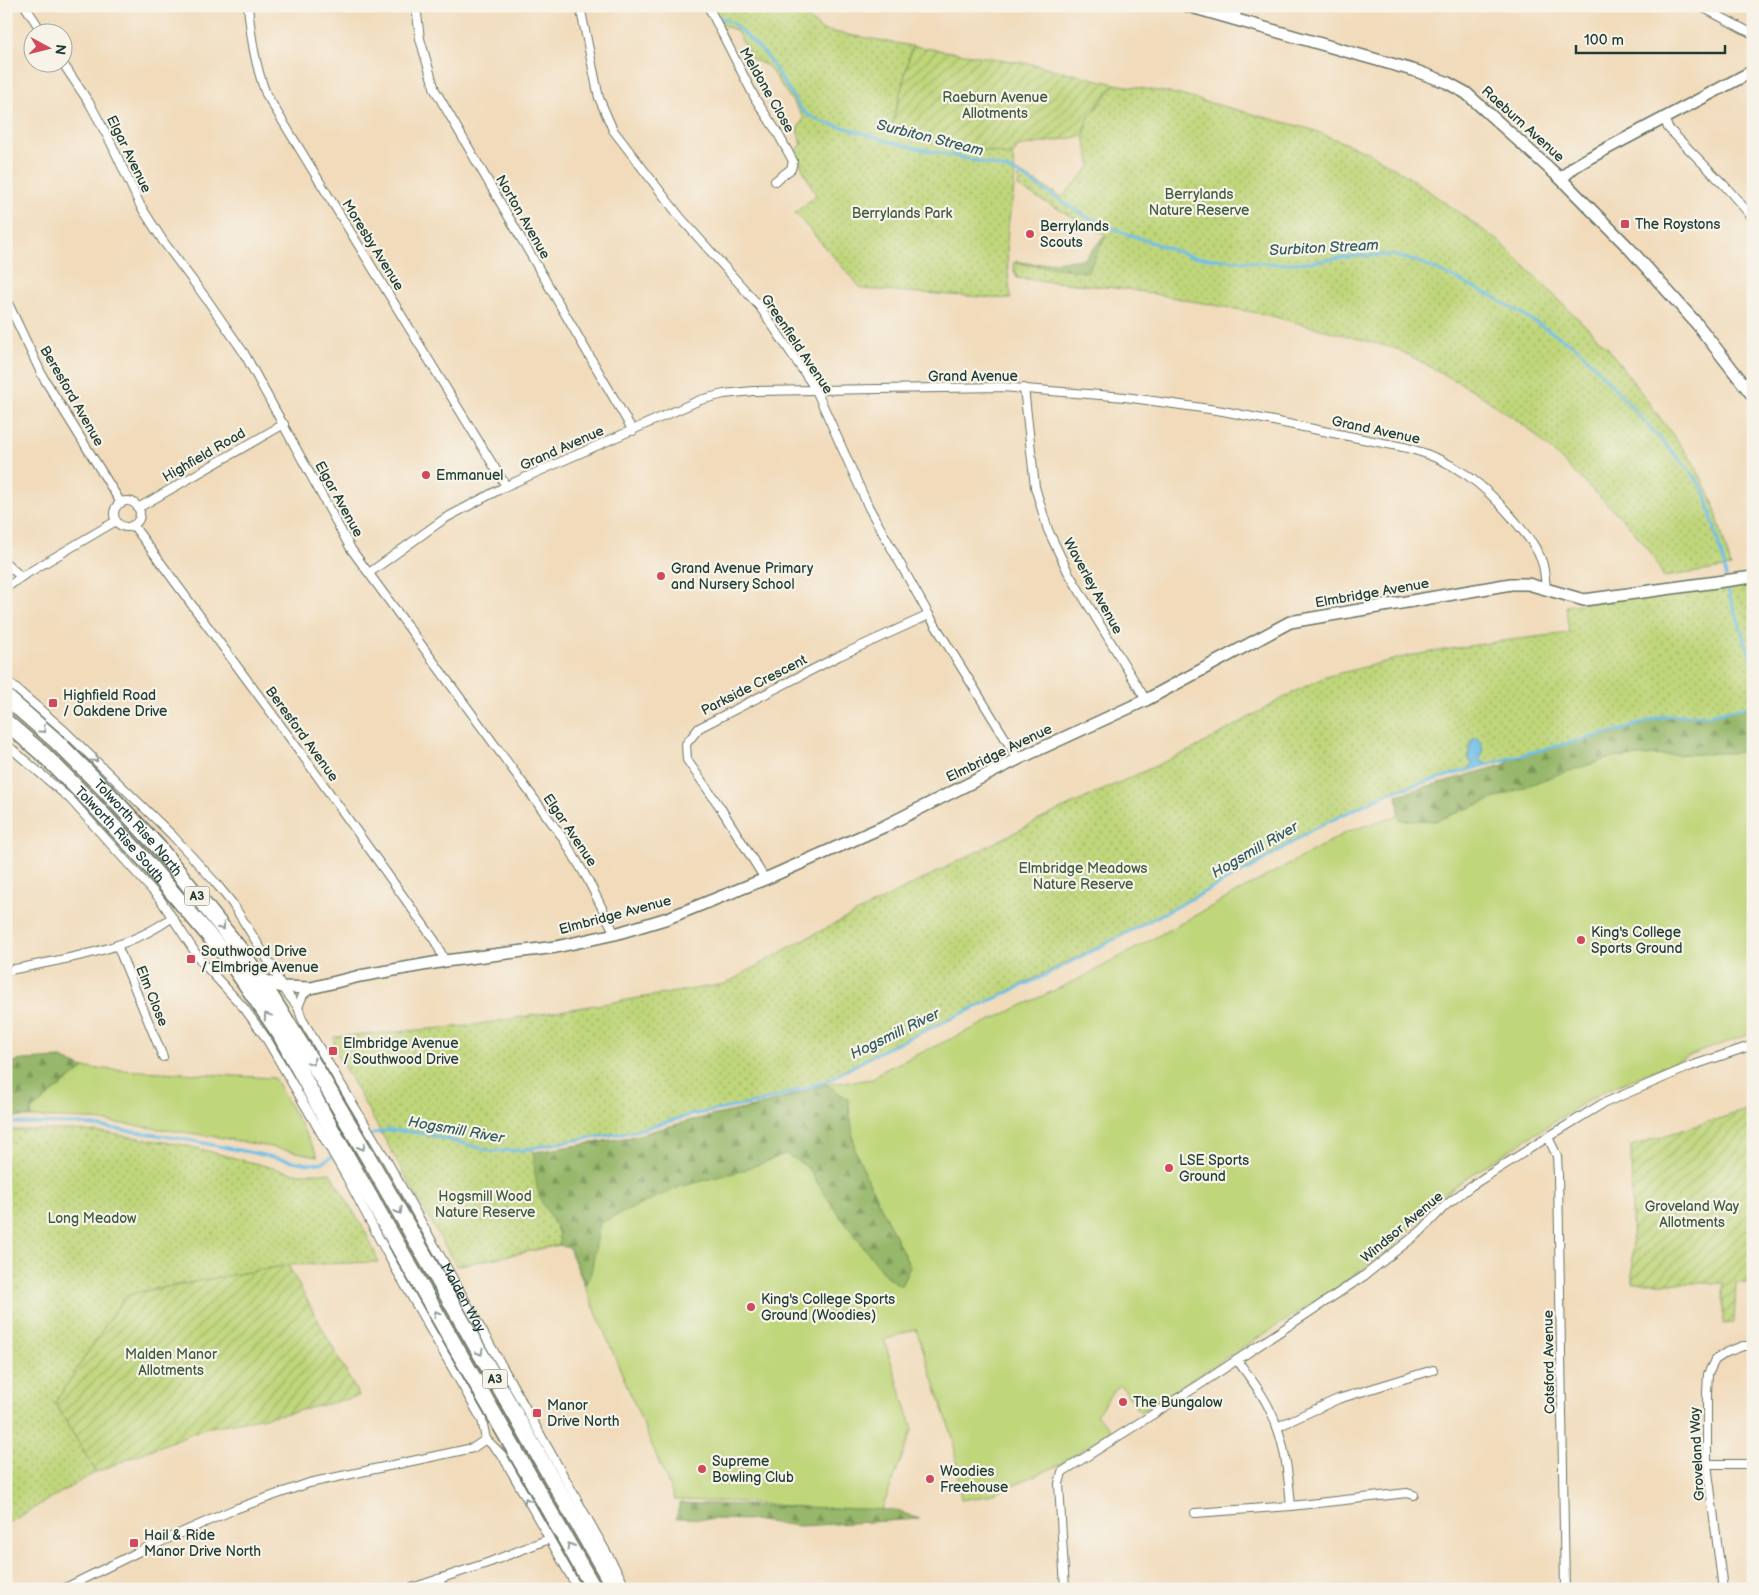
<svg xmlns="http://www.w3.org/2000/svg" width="1759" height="1595" viewBox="0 0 1759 1595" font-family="'Balsamiq Sans',sans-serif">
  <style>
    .grass { fill: #bfd67a; stroke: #6f8a57 }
    .forest { fill: url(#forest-firs); stroke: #5b7a4f }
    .park { fill: url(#park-dots); stroke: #6f8a57 }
    .garden { fill: url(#garden-furrows); stroke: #6f8a57 }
    .water { fill: #6dbee8; stroke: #467e8e }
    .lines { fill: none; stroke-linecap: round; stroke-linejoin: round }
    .stream { stroke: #6dbee8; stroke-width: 3 }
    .street-casing { stroke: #687463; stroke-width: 10 }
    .secondary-casing { stroke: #687463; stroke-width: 14 }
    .highway-casing { stroke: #687463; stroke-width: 18 }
    .street { stroke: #fff; stroke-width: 8 }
    .secondary { stroke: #fff; stroke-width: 11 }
    .highway { stroke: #fff; stroke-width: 15 }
    .oneway { stroke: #8f9e9a }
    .poi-dot { fill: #d1495b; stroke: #f7f3e8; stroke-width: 2 }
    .labels { text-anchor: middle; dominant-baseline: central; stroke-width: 4.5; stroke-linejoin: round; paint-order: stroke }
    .shield { fill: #f7f3e8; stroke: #60746a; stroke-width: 1 }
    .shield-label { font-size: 12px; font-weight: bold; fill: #1f3d34 }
    .street-label { font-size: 14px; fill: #1f3d34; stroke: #f7f3e8 }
    .park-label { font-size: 14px; fill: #3f5c42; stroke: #f7f3e8 }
    .poi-label { font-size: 14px; fill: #1f3d34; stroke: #f7f3e8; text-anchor: start }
    .water-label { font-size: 15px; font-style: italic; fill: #325d61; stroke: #f7f3e8 }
  </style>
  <defs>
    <pattern id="forest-firs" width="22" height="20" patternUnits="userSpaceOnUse" patternTransform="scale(1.25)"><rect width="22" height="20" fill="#97b76a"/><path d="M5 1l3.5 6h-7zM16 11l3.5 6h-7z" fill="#7b9658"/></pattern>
    <pattern id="park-dots" width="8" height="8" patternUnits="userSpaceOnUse" patternTransform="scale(1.25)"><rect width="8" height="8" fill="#bfd67a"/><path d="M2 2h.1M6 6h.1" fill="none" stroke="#9baf65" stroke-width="1.8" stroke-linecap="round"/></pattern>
    <pattern id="garden-furrows" width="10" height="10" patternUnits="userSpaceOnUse" patternTransform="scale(1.25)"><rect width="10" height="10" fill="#bfd67a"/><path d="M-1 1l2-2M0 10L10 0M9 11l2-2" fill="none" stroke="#9baf65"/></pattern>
  </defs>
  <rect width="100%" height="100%" fill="#f7f3e8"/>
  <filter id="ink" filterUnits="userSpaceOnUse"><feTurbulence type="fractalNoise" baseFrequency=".02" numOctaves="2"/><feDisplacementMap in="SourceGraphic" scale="10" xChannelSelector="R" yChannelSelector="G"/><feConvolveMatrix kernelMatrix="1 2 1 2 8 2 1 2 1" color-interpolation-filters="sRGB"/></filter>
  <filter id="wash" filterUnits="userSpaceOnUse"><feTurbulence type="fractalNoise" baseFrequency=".0096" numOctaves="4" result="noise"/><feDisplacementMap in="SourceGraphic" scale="20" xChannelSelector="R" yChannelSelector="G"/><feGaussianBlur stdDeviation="1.12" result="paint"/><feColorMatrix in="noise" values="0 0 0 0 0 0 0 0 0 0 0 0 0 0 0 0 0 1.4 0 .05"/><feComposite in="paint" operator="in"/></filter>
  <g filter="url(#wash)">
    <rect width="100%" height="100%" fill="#f1dbbb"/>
    <path class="grass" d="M1753,744V1033L1699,1052L1606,1090L1575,1108L1468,1177L1439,1198L1392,1248L1334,1290L1140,1412L1121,1385L1114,1390L1096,1415L1112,1430L1057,1466L987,1496L961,1500L953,1438L916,1329L884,1340L913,1429L880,1514L742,1502L675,1500L569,1248L543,1151L631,1137L693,1120L759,1106L826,1084L874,1079L880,1072L1083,977L1349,831L1576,757L1618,749L1620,758Z
      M84,1068L274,1078L318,1156L217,1137L88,1119L31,1117V1110Z"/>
    <path class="forest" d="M1106,235L1126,289L1017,278L1014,271L1016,261L1033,264L1084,259Z
      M1753,675V752L1614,757L1556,775L1435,821L1400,820L1397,795L1507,764L1499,730Z
      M61,1058L84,1068L31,1110V1117H6V1063L24,1060Z
      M826,1084L848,1099L855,1150L875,1195L910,1267L901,1286L886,1276L836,1211L807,1167L786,1154L741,1171L679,1187L600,1223L591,1273L585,1285L569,1248L559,1245L456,1266L523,1154L631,1137L693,1120L759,1106Z
      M680,1503L894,1510L920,1519L799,1526L751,1520L676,1518Z"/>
    <path class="park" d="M710,6H794L822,30L912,46L891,130L1012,156C1019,179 1010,204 1008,229C1006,252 1008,276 1011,299L862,289L795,213L816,195L794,152L802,145L797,130L804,118L768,66L752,59L736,30L717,23Z
      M1115,84L1176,94L1310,129L1372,154L1413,180L1500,242L1607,347L1693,462L1712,499L1731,567L1664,577L1649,550L1627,523L1529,429L1473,390L1397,349L1268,315L1127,289L1017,278L1013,263L1088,272L1106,235L1018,187L1019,173L1062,197L1091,166L1084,136L1088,118Z
      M1753,584V705L1709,715L1663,716L1621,730L1529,753L1390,792L1310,831L1254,866L1144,924L986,1002L883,1050L825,1082L756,1102L692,1115L631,1132L564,1142L533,1148C534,1162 535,1181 539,1195C544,1211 562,1228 559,1245L456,1266L335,1051L334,1037L467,1026L725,984L799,942L1055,812L1197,747L1292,693L1325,677L1408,656L1494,642L1569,633L1566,606L1662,592L1712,589Z
      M6,1130H74L106,1133L184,1145L293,1173H330L365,1231L379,1262L288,1265L139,1292L124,1297L55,1403L96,1472L6,1524Z"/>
    <path class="garden" d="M912,46L1037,65L1115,84L1088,118L1084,136L1018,147L1012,156L891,130Z
      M1753,1108V1283H1736L1734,1323L1723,1324V1283H1633L1631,1146Z
      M288,1265L359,1396L293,1412L205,1428L96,1472L55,1403L124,1297L139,1292Z"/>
    <path class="water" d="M1474,737C1484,742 1484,749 1480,759L1482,762L1491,764L1468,771L1472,764C1466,756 1469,745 1474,737Z"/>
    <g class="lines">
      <path class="stream" d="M694,6L710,12
        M715,15L734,24L766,55L801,109C816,123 832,124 850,129C865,134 880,139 895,143C934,153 976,158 1015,172L1087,217L1122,232L1193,257L1276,264L1309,262L1356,256L1392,255L1422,263L1492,296L1578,348L1694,476L1705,492L1724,564L1726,577
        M1727,584L1729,595L1753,663
        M6,1123L81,1124L178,1138L308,1164L321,1163L333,1156
        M363,1140L375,1133L388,1130L422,1133L492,1151L522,1150L564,1142L631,1132L691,1115L760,1102L825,1082L883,1050L1046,975L1254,866L1310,831L1390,792L1529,753L1621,730L1663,716L1709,715L1753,705"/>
    </g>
  </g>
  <g filter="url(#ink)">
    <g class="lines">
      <g class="street-casing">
        <g id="street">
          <path d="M25,6L42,32"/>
          <path d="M248,6C251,37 255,65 266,94L506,486"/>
          <path d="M416,6L420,39L435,90L633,431"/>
          <path d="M580,6L599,98L613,130L680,217L760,307L816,390L869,508L929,615L1018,759"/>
          <path d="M708,6L756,100L777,132L793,161L791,169L775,181"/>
          <path d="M1700,6L1753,34"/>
          <path d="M1235,18L1239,6"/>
          <path d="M62,62L90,104L111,143L140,205L163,241L208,301L244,353L351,549L563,838L588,880L615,934"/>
          <path d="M1664,117L1668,128L1725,186L1753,218"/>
          <path d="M6,299L43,377L121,503"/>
          <path d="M1024,388L1035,487L1048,530L1068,572L1146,700"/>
          <circle cx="127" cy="514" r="13"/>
          <path d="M138,508L284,424"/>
          <path d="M133,525L298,749L435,941L445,961"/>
          <path d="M6,563L21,577"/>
          <path d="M369,573L444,519L506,486L700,400L724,394L753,391L1002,387L1125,397L1223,411L1408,448C1455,461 1484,484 1515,521C1525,534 1537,546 1542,562C1545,570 1545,580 1546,589"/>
          <path d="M6,588L21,577L116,521"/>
          <path id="s1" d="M6,680L65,731L172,835L214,881L232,903L273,968L282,987L298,1007L302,1019L387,1161L627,1589"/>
          <path d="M6,744L70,799L160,899L201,961L244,1008L266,1038L347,1178L389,1257L482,1420L486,1439L502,1455L578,1589"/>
          <path d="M765,879L720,807L687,760L686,744L699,728L839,656L929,615"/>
          <path d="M117,945L163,1057"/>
          <path d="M6,971C61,959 125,952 171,918"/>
          <path d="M298,1007L303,995L311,988"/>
          <path d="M1548,1137L1557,1156L1558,1175L1565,1589"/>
          <path d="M1237,1360C1248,1375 1261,1391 1269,1408C1285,1439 1288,1472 1291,1506"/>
          <path d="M1277,1427L1338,1399L1433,1370"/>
          <path d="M1707,1464H1753"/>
          <path d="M1195,1513L1291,1506L1407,1493L1414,1495"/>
          <path d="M438,1579L444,1589"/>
          <path d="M63,1589L140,1551L235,1509L309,1483L473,1448L486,1439"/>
          <path d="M409,1589L490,1562L549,1539"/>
          <path d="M1065,1589L1059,1484L1062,1472L1199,1385L1364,1276L1421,1231L1445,1206L1471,1186L1548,1137L1602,1104L1691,1066L1753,1045"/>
          <path d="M1723,1589L1707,1464V1393L1708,1374L1715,1360L1727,1352L1743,1346H1753"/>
        </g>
      </g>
      <g class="secondary-casing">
        <path id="secondary" d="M1188,6L1416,71L1446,82L1466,93L1561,179L1629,248L1697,324L1753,396
          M1561,179L1574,167L1589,158L1753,71
          M258,976L268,982L282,987L311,988L360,976L445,961L556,947L615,934L668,918L765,879L885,826L1018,759L1146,700L1290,622L1511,584H1528L1584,600L1753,577"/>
      </g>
      <g class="highway-casing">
        <g id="highway">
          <path id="s2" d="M6,697L55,740L104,789L159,848L241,951L258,976L320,1075L375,1169L615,1589"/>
          <path id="s3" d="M6,722L44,755L92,803L144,859L228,958L280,1034L334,1134L594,1589"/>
        </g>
      </g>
      <use href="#street" class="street"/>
      <use href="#secondary" class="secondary"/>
      <use href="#highway" class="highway"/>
    </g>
    <defs><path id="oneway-chevron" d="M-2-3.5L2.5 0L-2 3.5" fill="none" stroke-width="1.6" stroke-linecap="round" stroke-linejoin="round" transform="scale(1.25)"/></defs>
    <g class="oneway">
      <use href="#oneway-chevron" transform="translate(43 730) rotate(42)"/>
      <use href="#oneway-chevron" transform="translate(95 759) rotate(44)"/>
      <use href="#oneway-chevron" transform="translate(222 927) rotate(52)"/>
      <use href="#oneway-chevron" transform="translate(267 1016) rotate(-124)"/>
      <use href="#oneway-chevron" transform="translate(312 1062) rotate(58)"/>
      <use href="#oneway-chevron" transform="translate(362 1147) rotate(60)"/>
      <use href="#oneway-chevron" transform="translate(399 1211) rotate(60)"/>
      <use href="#oneway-chevron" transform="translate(437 1314) rotate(-120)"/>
      <use href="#oneway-chevron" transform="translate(480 1352) rotate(60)"/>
      <use href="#oneway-chevron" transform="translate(527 1501) rotate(-119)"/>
      <use href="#oneway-chevron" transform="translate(570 1546) rotate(-120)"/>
    </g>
  </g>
  <g class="poi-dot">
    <rect x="1620" y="219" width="10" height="10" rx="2.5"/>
    <circle cx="1030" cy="234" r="5"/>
    <circle cx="426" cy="475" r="5"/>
    <circle cx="661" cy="576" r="5"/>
    <rect x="48" y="698" width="10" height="10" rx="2.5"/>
    <circle cx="1581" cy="940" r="5"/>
    <rect x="186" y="954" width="10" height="10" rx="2.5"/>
    <rect x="328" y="1046" width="10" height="10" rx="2.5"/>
    <circle cx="1169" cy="1168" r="5"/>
    <circle cx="751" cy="1307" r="5"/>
    <circle cx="1123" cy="1402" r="5"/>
    <rect x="532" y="1408" width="10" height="10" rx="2.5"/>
    <circle cx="702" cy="1469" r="5"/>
    <circle cx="930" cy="1479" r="5"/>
    <rect x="129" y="1538" width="10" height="10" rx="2.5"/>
  </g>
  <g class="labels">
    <g class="shield">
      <rect x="184.5" y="886.5" width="25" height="19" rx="4"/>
      <rect x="482.5" y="1369.5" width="25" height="19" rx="4"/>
    </g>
    <g class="shield-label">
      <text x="197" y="896">A3</text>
      <text x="495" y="1379">A3</text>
    </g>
    <g class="street-label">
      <text transform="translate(767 90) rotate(60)">Meldone Close</text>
      <text transform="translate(1523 124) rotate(42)">Raeburn Avenue</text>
      <text transform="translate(129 154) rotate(64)">Elgar Avenue</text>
      <text transform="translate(523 217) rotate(60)">Norton Avenue</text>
      <text transform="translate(373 245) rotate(58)">Moresby Avenue</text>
      <text transform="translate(797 344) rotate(56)">Greenfield Avenue</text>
      <text x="973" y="376">Grand Avenue</text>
      <text transform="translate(72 396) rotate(60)">Beresford Avenue</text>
      <text transform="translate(1376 430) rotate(12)">Grand Avenue</text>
      <text transform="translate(562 448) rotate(-24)">Grand Avenue</text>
      <text transform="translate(204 455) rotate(-30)">Highfield Road</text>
      <text transform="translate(339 499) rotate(61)">Elgar Avenue</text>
      <text transform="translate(1093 586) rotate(61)">Waverley Avenue</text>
      <text transform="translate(1372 593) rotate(-10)">Elmbridge Avenue</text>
      <text transform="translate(754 685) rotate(-27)">Parkside Crescent</text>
      <text transform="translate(302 734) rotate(54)">Beresford Avenue</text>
      <text transform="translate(999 753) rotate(-26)">Elmbridge Avenue</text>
      <text stroke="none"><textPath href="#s2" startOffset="186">Tolworth Rise North</textPath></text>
      <text transform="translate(570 830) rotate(56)">Elgar Avenue</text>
      <text stroke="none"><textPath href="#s3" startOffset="160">Tolworth Rise South</textPath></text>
      <text transform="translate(615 915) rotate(-15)">Elmbridge Avenue</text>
      <text transform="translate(152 996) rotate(68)">Elm Close</text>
      <text transform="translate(1402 1227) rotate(-40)">Windsor Avenue</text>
      <text stroke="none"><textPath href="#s1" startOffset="776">Malden Way</textPath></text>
      <text transform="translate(1549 1362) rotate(-91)">Cotsford Avenue</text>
      <text transform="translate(1697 1454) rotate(-93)">Groveland Way</text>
    </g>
    <g class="park-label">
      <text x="995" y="97">Raeburn Avenue<tspan x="995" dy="16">Allotments</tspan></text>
      <text x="1199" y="194">Berrylands<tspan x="1199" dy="16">Nature Reserve</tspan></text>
      <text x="902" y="213">Berrylands Park</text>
      <text x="1083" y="868">Elmbridge Meadows<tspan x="1083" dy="16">Nature Reserve</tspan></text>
      <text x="485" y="1196">Hogsmill Wood<tspan x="485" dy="16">Nature Reserve</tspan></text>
      <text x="1692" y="1206">Groveland Way<tspan x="1692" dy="16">Allotments</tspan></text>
      <text x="92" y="1218">Long Meadow</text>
      <text x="171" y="1354">Malden Manor<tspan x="171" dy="16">Allotments</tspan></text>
    </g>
    <g class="poi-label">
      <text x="1635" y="224">The Roystons</text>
      <text x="1040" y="226">Berrylands<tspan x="1040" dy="16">Scouts</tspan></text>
      <text x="436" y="475">Emmanuel</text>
      <text x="671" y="568">Grand Avenue Primary<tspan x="671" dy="16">and Nursery School</tspan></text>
      <text x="63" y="695">Highfield Road<tspan x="63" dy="16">/ Oakdene Drive</tspan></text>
      <text x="1591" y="932">King's College<tspan x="1591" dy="16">Sports Ground</tspan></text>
      <text x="201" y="951">Southwood Drive<tspan x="201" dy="16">/ Elmbrige Avenue</tspan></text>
      <text x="343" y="1043">Elmbridge Avenue<tspan x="343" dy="16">/ Southwood Drive</tspan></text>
      <text x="1179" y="1160">LSE Sports<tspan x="1179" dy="16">Ground</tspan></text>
      <text x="761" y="1299">King's College Sports<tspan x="761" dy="16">Ground (Woodies)</tspan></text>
      <text x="1133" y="1402">The Bungalow</text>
      <text x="547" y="1405">Manor<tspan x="547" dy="16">Drive North</tspan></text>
      <text x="712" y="1461">Supreme<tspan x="712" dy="16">Bowling Club</tspan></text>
      <text x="940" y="1471">Woodies<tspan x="940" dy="16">Freehouse</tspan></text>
      <text x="144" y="1535">Hail &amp; Ride<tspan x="144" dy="16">Manor Drive North</tspan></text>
    </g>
    <g class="water-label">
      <text transform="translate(930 138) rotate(14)">Surbiton Stream</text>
      <text transform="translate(1324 248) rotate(-3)">Surbiton Stream</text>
      <text transform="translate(1255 850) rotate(-30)">Hogsmill River</text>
      <text transform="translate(895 1034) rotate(-26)">Hogsmill River</text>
      <text transform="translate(456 1130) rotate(10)">Hogsmill River</text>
    </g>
  </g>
  <rect width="1759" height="1595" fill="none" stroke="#f7f3e8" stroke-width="25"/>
  <g transform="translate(48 48) rotate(97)"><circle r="24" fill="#f7f3e8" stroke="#a1aaa0"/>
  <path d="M0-4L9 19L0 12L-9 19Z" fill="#d1495b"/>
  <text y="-8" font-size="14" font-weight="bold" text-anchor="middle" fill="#1f3d34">N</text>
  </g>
  <path d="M1576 45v8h149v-8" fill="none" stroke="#1f3d34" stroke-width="2.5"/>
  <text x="1584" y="45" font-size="15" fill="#1f3d34" stroke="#f7f3e8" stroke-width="4" paint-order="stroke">100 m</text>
</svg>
